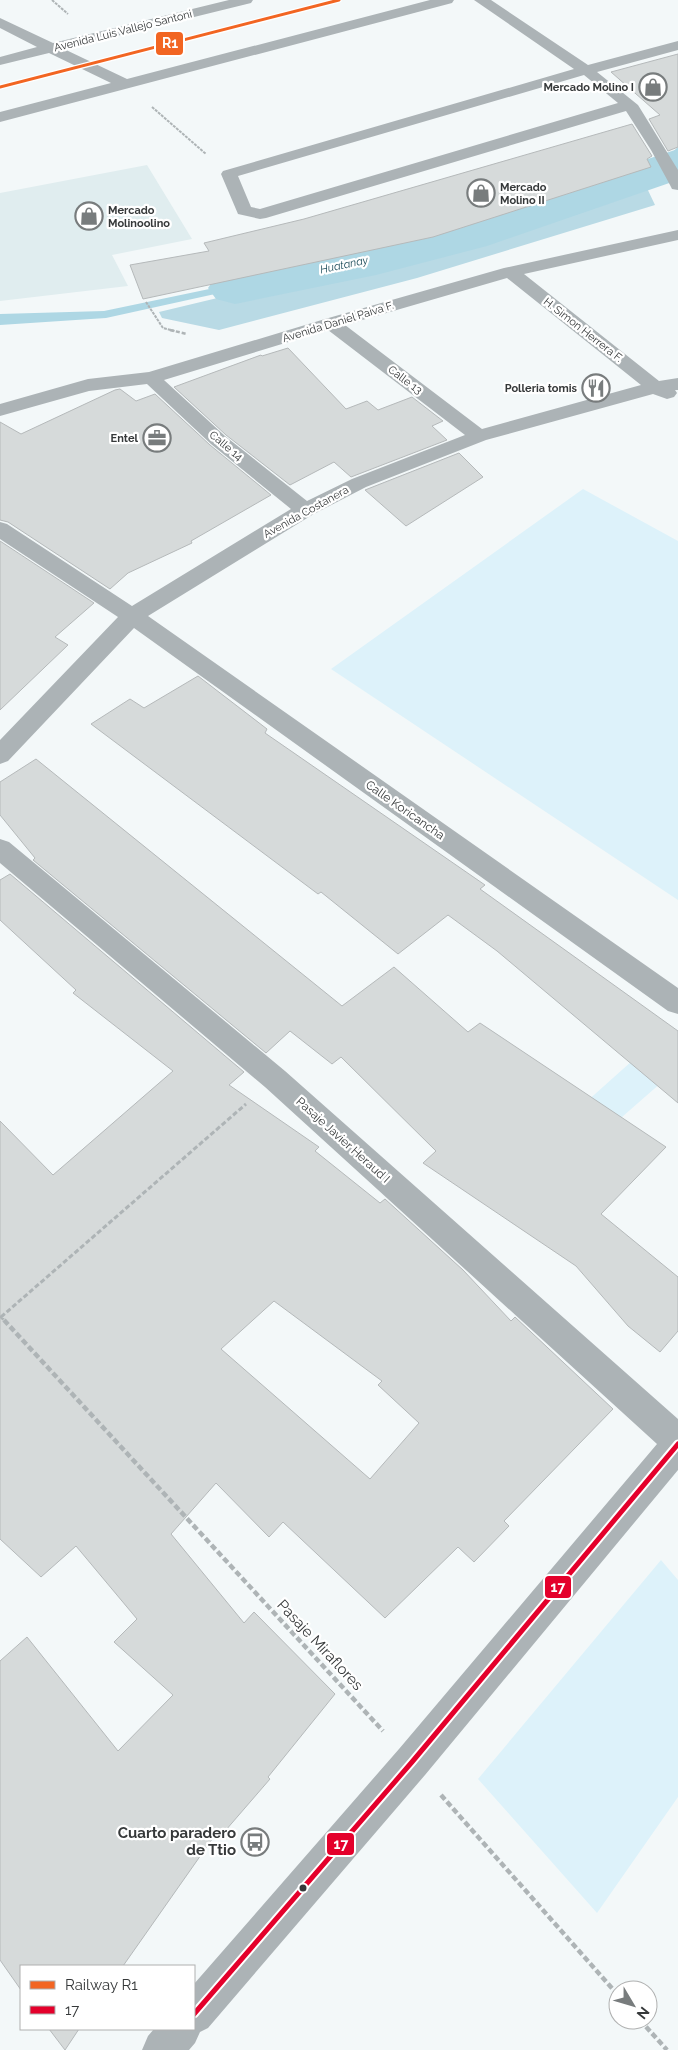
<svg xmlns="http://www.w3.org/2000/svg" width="678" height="2050" viewBox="0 0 678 2050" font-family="Raleway,sans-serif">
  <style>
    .built { fill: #e0edef }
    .green { fill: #ddf2fa }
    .forest { fill: #b9dae5 }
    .water { fill: #aed7e4 }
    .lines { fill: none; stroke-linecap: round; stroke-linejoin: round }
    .river { fill: #aed7e4; fill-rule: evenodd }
    .building { fill: #d6dada; stroke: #b5b9ba; fill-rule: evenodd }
    .path-far3 { stroke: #aeb4b6; stroke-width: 2; stroke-dasharray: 3 1; stroke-linecap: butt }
    .path-far2 { stroke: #aeb4b6; stroke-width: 2.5; stroke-dasharray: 4 2; stroke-linecap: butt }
    .path-far1 { stroke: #aeb4b6; stroke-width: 3; stroke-dasharray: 5 2.5; stroke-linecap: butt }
    .path { stroke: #aeb4b6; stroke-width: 4.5; stroke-dasharray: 6 3; stroke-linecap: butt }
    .minor { fill: #acb3b6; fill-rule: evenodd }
    .bus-1-casing { stroke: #fff; stroke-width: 9 }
    .bus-1 { stroke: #e4002b; stroke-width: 5 }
    .rail-1-casing { stroke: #fff; stroke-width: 5.5 }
    .rail-1 { stroke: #f26522; stroke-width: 3 }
    .bus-dot { fill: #36393a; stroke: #fff; stroke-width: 2 }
    .labels { text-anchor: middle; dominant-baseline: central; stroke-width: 4.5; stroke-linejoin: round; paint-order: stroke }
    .far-street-label { font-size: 11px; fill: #36393a; stroke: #fff }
    .far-poi-label { font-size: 11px; font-weight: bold; fill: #36393a; stroke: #fff; text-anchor: end }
    .far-water-label { font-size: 11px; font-style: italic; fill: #1a4a58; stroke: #fff }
    .street-label { font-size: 12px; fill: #36393a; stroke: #fff }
    .near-street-label { font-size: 15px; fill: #36393a; stroke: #fff }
    .near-poi-label { font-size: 15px; font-weight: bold; fill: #36393a; stroke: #fff; text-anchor: end }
    .line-badge { stroke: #fff; stroke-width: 2 }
    .badge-label { font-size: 14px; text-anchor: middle; font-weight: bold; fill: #fff }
  </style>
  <rect width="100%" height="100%" fill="#f3f8f9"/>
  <path class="built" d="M147,165L192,239L112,255L128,286L0,301V193Z"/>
  <path class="green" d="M583,489L678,541V900L331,669Z
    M670,1027L678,1068L614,1124L585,1103Z
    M661,1560L678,1580V1797L597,1913L478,1779Z"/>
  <path class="forest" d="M634,184H645L655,205L417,278L219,330L162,318L159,312L267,286L368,266L440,248L523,223Z"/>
  <path class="water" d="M678,147V164L474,237L106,318L0,325V314L104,311L414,246L652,171Z"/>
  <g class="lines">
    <path class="river" d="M678,149V180L487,246L376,275L235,304L216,299L208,288L216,277L374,244L451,224Z"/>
  </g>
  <path class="building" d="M678,54V147L668,151L649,119L660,115L611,72Z
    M632,124L652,156L647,159L651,167L433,237L143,299L130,265L209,251L204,243L304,219Z
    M288,348L346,409L367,401L378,410L412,397L443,421L432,426L447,440L351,477L334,462L290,485L226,435L174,387L261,355L262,356Z
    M120,389L136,401L155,394L210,445L271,495L191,541L192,543L128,573L110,589L8,522L0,520V422L21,434L115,390Z
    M459,453L483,477L406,526L365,490Z
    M0,541L94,603L55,637L68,645L0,710Z
    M198,676L267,729L265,733L485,885L480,889L678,1031V1103L497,951L448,915L398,954L321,892L318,894L91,724L130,699L144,708Z
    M36,759L342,1006L394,967L468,1032L480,1023L666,1147L601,1214L678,1277V1331L660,1352L628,1326L576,1266L423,1163L436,1151L341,1057L332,1064L290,1031L266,1053L33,860L35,858L0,815V782Z
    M10,874L244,1072L229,1085L319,1147L315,1151L380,1203L385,1199L463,1270L511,1321L515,1317L613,1409L504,1521L509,1526L474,1562L458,1547L385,1618L283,1522L269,1537L216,1483L171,1534L244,1623L254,1612L335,1694L268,1777L270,1779L219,1838L215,1835L123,1966H21V1990L0,1960V1661L27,1637L118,1751L173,1695L114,1642L137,1619L76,1546L41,1577L0,1539V1121L53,1175L173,1071L73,993L76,990L0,920V880ZM274,1301L382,1381L378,1385L419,1423L370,1479L221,1349Z
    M49,2029H79L65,2050Z"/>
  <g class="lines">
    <path class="path-far3" d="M52,0L68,14
      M152,107L206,154
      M146,302L163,328L175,331"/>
    <path class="path-far2" d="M170,330L187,334"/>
    <path class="path-far1" d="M0,1316L5,1321
      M1,1317L246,1104"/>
    <path class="path" d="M4,1320L383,1731
      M441,1795L618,1995
      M640,2020L667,2050"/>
    <path class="minor" d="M229,0H253L251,3L64,49L127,79L430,0H454L452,3L0,122V112L111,83L49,53L0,65V57L37,47L0,28V18L53,43Z
      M474,0H491L588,65L678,41V50L597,72L638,105L678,170V190L672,189L670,185L651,150L626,111L266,218L260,219L238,214L221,174L223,171L574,69ZM584,75L618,103L260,209L251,207L238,176Z
      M678,230V240L524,274L659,381L678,378V390H675L677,393L674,397L667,399L653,394L486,440L366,487L312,515L148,616L678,988V1014L668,1011L134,628L8,761L0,764V740L118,617L0,539V522L7,524L132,606L291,509L211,444L147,384L89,391L0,416V404L88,379L149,372L325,319L504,268ZM507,278L641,385L482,429L345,325ZM328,330L465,435L352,479L307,501L225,436L164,380Z
      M0,839L9,842L285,1071L678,1419V1470L425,1775L208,2028L200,2032L195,2043L189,2050H142L148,2036L154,2029H194V1984L399,1749L657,1444L265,1087L0,863Z"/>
    <g class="bus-1-casing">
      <path id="bus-1" d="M194,2014L412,1762L678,1444"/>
    </g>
    <use href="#bus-1" class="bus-1"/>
    <g class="rail-1-casing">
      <path id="rail-1" d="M0,87L339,0"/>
    </g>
    <use href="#rail-1" class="rail-1"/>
  </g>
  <defs>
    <g id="shop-ring" transform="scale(1.4375)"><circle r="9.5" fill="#fff" stroke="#787c7d" stroke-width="1.5"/><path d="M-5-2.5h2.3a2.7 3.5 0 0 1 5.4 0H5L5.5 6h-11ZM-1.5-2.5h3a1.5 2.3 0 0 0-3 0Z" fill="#787c7d"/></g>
    <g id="restaurant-ring" transform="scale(1.4375)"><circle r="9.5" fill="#fff" stroke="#787c7d" stroke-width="1.5"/><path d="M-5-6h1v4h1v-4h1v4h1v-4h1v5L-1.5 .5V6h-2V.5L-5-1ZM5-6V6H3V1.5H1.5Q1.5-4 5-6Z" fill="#787c7d"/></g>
    <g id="office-ring" transform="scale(1.4375)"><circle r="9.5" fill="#fff" stroke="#787c7d" stroke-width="1.5"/><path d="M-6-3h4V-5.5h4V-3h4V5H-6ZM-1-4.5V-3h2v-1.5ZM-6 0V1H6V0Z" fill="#787c7d"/></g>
    <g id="bus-ring" transform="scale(1.4375)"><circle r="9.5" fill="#fff" stroke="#787c7d" stroke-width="1.5"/><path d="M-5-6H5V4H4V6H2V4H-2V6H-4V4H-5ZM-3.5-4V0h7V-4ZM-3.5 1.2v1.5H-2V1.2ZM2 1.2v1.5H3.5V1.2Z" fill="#787c7d"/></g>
  </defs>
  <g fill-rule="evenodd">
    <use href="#shop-ring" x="653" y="87"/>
    <use href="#shop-ring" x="481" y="193"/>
    <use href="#shop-ring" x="89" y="216"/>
    <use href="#restaurant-ring" x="596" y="388"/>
    <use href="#office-ring" x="157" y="438"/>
    <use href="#bus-ring" x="255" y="1842"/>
  </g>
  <circle class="bus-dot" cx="303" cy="1888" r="4.5"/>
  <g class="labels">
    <g class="far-street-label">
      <text transform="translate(123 31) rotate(-14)">Avenida Luis Vallejo Santoni</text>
      <text transform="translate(338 322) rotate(-17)">Avenida Daniel Paiva F.</text>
      <text transform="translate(583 330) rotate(38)">H. Simon Herrera F.</text>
      <text transform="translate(405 380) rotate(37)">Calle 13</text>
      <text transform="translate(226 446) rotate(40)">Calle 14</text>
      <text transform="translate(306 512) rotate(-29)">Avenida Costanera</text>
    </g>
    <g class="far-poi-label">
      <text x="634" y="87">Mercado Molino I</text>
      <text x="500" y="187" text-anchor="start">Mercado<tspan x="500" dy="13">Molino II</tspan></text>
      <text x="108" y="210" text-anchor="start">Mercado<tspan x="108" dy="13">Molinoolino</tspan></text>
      <text x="577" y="388">Polleria tomis</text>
      <text x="138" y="438">Entel</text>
    </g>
    <g class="far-water-label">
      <text transform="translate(344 265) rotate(-12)">Huatanay</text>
    </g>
    <g class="street-label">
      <text transform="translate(405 810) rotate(35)">Calle Koricancha</text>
      <text transform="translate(343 1140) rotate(42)">Pasaje Javier Heraud I</text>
    </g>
    <g class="near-street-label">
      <text transform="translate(320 1645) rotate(47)">Pasaje Miraflores</text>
    </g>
    <g class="near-poi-label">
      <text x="236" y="1833">Cuarto paradero<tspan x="236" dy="17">de Ttio</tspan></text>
    </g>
  </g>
  <g class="line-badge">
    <rect x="155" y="31" width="29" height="25" rx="5" fill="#f26522"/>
    <rect x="544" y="1575" width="28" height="24" rx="5" fill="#e4002b"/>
    <rect x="326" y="1832" width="29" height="24" rx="5" fill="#e4002b"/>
  </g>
  <g class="badge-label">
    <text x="170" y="48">R1</text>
    <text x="558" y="1592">17</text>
    <text x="341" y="1849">17</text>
  </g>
  <rect x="20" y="1965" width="175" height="65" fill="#ffffff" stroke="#afb0b0"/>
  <rect x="30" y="1981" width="25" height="8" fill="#f26522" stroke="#afb0b0"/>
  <text x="65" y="1990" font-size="15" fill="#36393a">Railway R1</text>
  <rect x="30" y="2006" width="25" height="8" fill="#e4002b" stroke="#afb0b0"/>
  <text x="65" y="2015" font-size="15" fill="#36393a">17</text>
  <g transform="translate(633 2005) rotate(128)"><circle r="24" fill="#ffffff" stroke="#afb0b0"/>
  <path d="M0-4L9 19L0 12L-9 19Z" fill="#787c7d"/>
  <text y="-8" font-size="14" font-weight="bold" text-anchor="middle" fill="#36393a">N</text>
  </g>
</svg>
